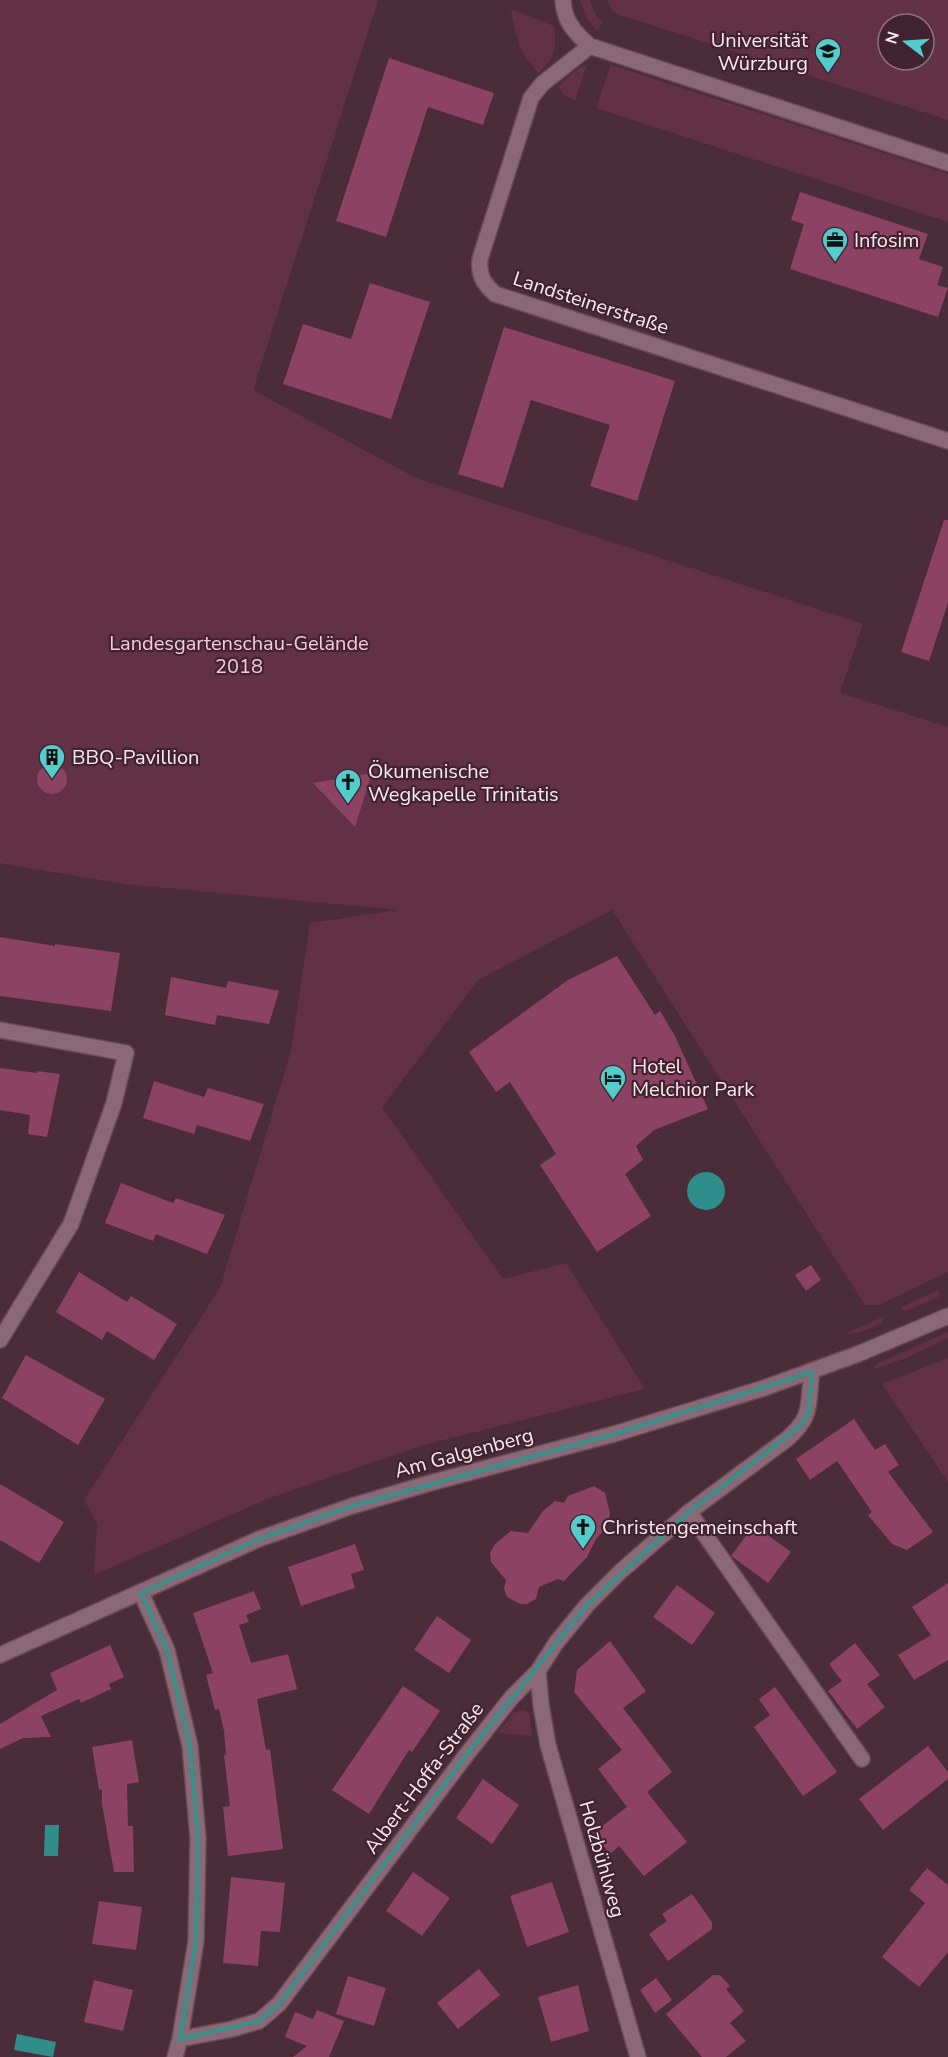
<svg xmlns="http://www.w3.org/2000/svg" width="948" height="2057" viewBox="0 0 948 2057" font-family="'Nunito Sans',sans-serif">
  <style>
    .green { fill: #623146; fill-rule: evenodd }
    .water { fill: #2f8d8b }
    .building { fill: #8c4263 }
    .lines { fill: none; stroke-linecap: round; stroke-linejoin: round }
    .minor-casing { stroke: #674b56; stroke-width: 18 }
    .minor { stroke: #8b6875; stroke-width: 15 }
    .marked { fill: none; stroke: #3f8d88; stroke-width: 4.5; stroke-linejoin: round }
    .labels { text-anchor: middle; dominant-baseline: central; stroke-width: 4.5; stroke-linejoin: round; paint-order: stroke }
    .poi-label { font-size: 20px; fill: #fde9f0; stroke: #40232f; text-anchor: start }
    .street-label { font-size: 20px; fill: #fde9f0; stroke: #40232f }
    .park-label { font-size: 20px; fill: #f6cadb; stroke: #40232f }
  </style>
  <rect width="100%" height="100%" fill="#4b2d39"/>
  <path class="green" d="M0,0H378L253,390L416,478L863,624L840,693L948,727V1272L879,1305H865L612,910L478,980L382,1107L503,1279L566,1263L645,1389L420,1446L267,1499L94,1575L97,1524L84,1500L220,1288L291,1051L310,923L399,910L125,884L0,863Z
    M580,0H590L596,16L602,22L598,31L587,19Z
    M607,0H948V120L620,15L612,10ZM888,24H924V60H888Z
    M511,9L554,26C557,49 555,56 539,73C520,55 515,34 511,9Z
    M587,65L575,101L564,95L558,87L577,69Z
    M611,65L948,174V222L596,108Z
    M938,1290L940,1296L906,1311L902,1310V1307Z
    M883,1317L882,1323C871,1327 857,1337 846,1333Z
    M948,1332V1338L904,1359L874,1369L875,1366L879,1363Z
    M948,1358V1482L882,1384Z
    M525,1710L529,1714L532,1733L530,1736L500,1733L499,1731L514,1712Z"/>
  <path class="water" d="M687 1191a19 19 0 1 1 38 0a19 19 0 1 1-38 0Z
    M45,1825H59L58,1856H44Z
    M17,2034L56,2042L53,2057L14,2050Z"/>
  <path class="building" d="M389,58L494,93L483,125L428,107L386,237L336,221Z
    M800,192L928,234L919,259L943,267L937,285L948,288L938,317L790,269L804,224L791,220Z
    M370,283L430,302L391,419L283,384L303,324L351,339Z
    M504,327L675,381L637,501L590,486L610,425L531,400L503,488L458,474Z
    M944,520H948V603L929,661L901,652Z
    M37 779a15 15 0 1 1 30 0a15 15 0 1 1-30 0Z
    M372,773L355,827L313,783Z
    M0,937L55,946V944L120,953L111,1011L0,996Z
    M617,956L655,1015L660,1011L675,1036L708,1109L654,1130L636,1146L643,1160L625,1174L651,1216L597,1252L540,1165L556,1154L510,1082L496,1092L469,1052L568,980Z
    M171,977L226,988L228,981L279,991L269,1024L217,1015L215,1025L165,1015Z
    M0,1068L37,1073V1071L60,1074L47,1137L28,1134L30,1115L0,1110Z
    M154,1081L204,1097L208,1088L264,1104L250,1141L197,1125L194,1134L143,1118Z
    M121,1183L173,1203L176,1198L225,1215L207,1254L156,1234L153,1241L105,1223Z
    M811,1265L821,1280L806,1291L795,1275Z
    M79,1272L127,1302L131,1296L177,1324L154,1360L107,1331L102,1340L56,1312Z
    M26,1355L105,1399L78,1445L2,1398Z
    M854,1419L875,1450L885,1444L899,1465L888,1472L933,1532L907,1550L892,1544L868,1515L872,1512L837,1461L810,1480L796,1459Z
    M0,1484L64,1522L39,1563L0,1540Z
    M594,1486L605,1493L610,1513L608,1524L595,1541L587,1557L564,1581L558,1579L539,1587L536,1599L527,1604H520L507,1597L504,1589L506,1580L491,1562L490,1553L495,1544L511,1531L528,1533L543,1511L555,1501L564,1503L568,1496Z
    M754,1525L791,1552L768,1583L731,1556Z
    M355,1544L364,1570L351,1574L355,1588L301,1606L288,1567Z
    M948,1583V1660L914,1680L898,1655L931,1635L912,1607Z
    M677,1585L715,1613L692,1645L653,1617Z
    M254,1591L261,1609L246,1615L249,1622L239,1625L251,1663L288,1654L297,1689L257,1699L266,1750L270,1749L283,1849L228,1856L223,1807L230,1806L224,1755H226L224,1731L219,1709L215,1710L206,1675L213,1673L193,1613Z
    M437,1616L471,1640L449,1673L414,1650Z
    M610,1641L646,1691L623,1708L672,1772L647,1792L687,1842L644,1876L619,1846L610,1854L593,1833L627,1807L598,1769L622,1750L574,1692L577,1670Z
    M855,1643L880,1675L867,1684L885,1707L857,1729L828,1691L842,1681L829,1664Z
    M110,1645L124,1677L109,1684L111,1689L81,1703L79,1699L41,1716L51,1737L23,1738L0,1749V1724L57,1690L50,1673Z
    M403,1686L440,1711L412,1752L409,1750L369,1814L332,1790Z
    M775,1687L837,1772L803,1796L754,1727L770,1715L759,1699Z
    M132,1740L139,1782L127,1784L128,1826H133L134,1872H114L102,1804V1789L99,1790L92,1747Z
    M928,1746L948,1772V1779L883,1830L859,1799Z
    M483,1779L519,1805L492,1844L456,1818Z
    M927,1868L948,1885V1952L919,1987L882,1957L925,1903L909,1890Z
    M413,1872L450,1898L422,1936L386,1911Z
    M231,1877L285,1883L280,1932L261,1931L258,1966L223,1963Z
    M552,1882L569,1932L527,1947L510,1896Z
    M692,1894L712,1922V1929L668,1961L649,1934L667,1921L662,1914Z
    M99,1901L142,1907L136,1950L92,1944Z
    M479,1969L500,1995L458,2029L437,2003Z
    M713,1975H720L730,1986L726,1989L744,2011L730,2023L746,2041L726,2057H702L666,2014Z
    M348,1976L386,1988L374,2026L336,2014Z
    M656,1978L672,2000L655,2013L640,1990Z
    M94,1980L133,1990L123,2031L84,2022Z
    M578,1985L589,2031L551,2042L538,1997Z
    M317,2010L344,2021L329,2057H293L307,2046L285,2037L295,2012L313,2019Z"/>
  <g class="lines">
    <g class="minor-casing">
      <path id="minor" d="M563,0C564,21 574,32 590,46L948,163
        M590,46L542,84L531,98L480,259C478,275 484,284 495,294L948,441
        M0,1030L126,1053L114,1103L71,1224L0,1340
        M689,1512L862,1759
        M141,1593L167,1650L190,1746L198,1838L196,1941L180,2039L175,2057
        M0,1655L259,1539L352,1506L430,1483L614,1434L764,1388L858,1354L948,1316
        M538,1671L541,1705L548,1745L638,2057
        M180,2039L232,2029L259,2021L279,2004L467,1754L512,1697L538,1671L556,1643L587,1605L621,1571L689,1512L787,1439C814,1415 807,1405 812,1372"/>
    </g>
    <use href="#minor" class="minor"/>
  </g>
  <path class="marked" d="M812,1372L809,1411L800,1426L689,1512L587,1605L467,1754L279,2004L259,2021L180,2039L196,1941L198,1838L190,1746L167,1650L141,1593L259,1539L352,1506L614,1434Z"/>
  <defs>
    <g id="university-pin" transform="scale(1.35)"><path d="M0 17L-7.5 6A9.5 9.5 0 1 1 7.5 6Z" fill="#53cdcb" stroke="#40232f"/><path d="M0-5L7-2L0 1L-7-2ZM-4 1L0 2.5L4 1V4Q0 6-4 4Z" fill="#111"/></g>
    <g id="office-pin" transform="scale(1.35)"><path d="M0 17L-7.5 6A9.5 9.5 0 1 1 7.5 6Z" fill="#53cdcb" stroke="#40232f"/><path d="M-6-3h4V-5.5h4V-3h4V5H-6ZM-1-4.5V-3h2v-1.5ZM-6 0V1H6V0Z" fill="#111"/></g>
    <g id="building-pin" transform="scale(1.35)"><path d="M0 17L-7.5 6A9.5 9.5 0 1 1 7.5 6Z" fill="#53cdcb" stroke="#40232f"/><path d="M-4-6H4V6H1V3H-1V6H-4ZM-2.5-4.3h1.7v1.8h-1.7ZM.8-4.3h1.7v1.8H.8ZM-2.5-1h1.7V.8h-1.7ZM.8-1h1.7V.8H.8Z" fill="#111"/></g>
    <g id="church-pin" transform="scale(1.35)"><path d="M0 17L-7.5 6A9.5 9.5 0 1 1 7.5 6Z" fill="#53cdcb" stroke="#40232f"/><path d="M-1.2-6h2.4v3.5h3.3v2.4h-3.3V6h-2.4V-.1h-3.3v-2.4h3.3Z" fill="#111"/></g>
    <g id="hotel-pin" transform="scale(1.35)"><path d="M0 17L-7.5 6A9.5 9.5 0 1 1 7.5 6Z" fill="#53cdcb" stroke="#40232f"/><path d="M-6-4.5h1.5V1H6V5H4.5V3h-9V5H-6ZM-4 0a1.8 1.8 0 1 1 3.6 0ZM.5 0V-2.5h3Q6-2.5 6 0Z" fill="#111"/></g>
  </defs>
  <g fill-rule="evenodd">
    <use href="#university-pin" x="828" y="51"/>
    <use href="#office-pin" x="835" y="240"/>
    <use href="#building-pin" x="52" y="757"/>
    <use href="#church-pin" x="348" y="782"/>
    <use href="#hotel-pin" x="613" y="1078"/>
    <use href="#church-pin" x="583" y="1527"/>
  </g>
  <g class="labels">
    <g class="poi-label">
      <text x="808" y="40" text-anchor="end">Universität<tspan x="808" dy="23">Würzburg</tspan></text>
      <text x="854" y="240">Infosim</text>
      <text x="72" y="757">BBQ-Pavillion</text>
      <text x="368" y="771">Ökumenische<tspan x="368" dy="23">Wegkapelle Trinitatis</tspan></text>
      <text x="632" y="1066">Hotel<tspan x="632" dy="23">Melchior Park</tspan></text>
      <text x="602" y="1527">Christengemeinschaft</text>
    </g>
    <g class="street-label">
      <text transform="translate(591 303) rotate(18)">Landsteinerstraße</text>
      <text transform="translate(464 1453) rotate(-15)">Am Galgenberg</text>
      <text transform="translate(424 1778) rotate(-53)">Albert-Hoffa-Straße</text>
      <text transform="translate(602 1859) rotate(74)">Holzbühlweg</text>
    </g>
    <g class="park-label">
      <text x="239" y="643">Landesgartenschau-Gelände<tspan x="239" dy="23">2018</tspan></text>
    </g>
  </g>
  <g transform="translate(906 42) rotate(287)"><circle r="28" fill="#40232f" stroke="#8c727c" stroke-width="1.5"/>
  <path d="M0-4.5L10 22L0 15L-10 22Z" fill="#53cdcb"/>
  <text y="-9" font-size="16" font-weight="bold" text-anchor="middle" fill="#fde9f0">N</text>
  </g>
</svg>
